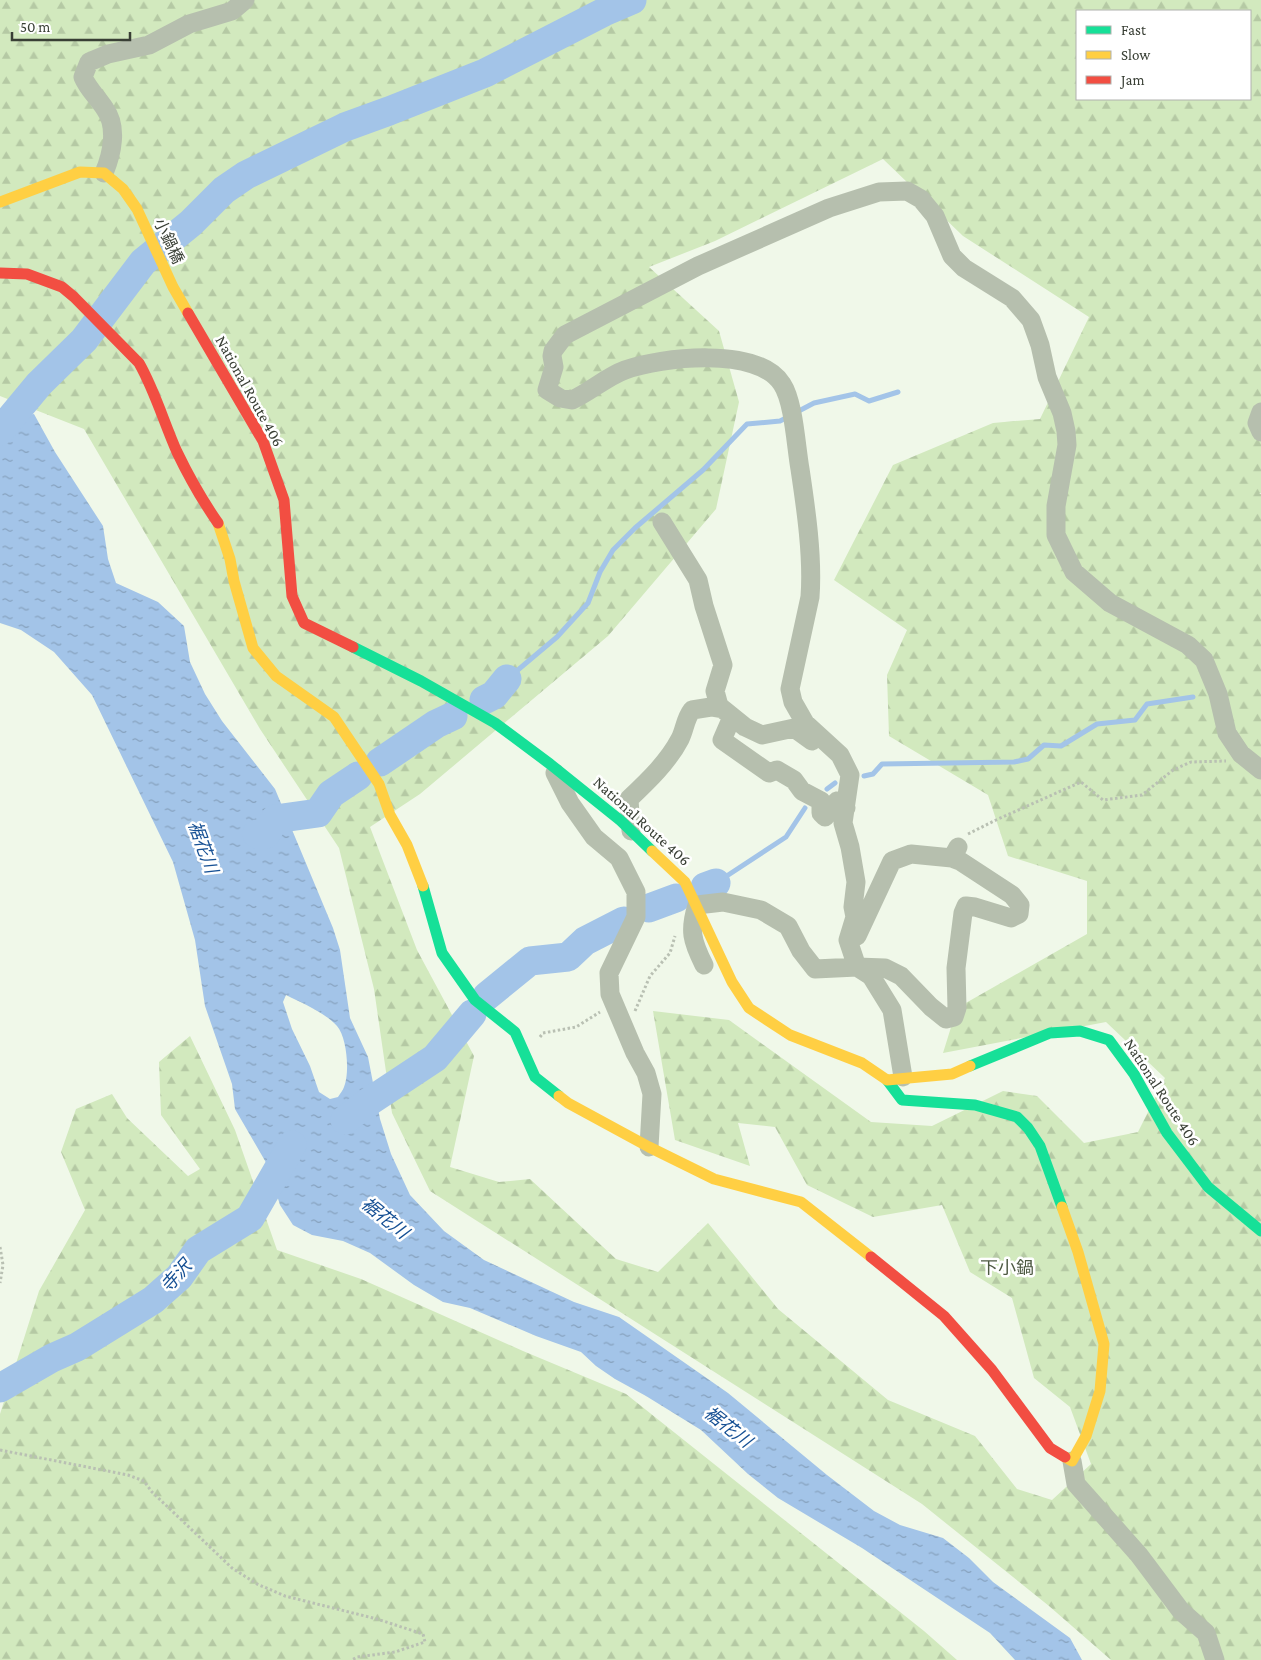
<svg xmlns="http://www.w3.org/2000/svg" width="1261" height="1660" viewBox="0 0 1261 1660" font-family="'Crimson Pro','Noto Sans JP',serif">
  <style>
    .forest { fill: url(#forest-firs); fill-rule: evenodd }
    .water { fill: url(#water-ripples); fill-rule: evenodd }
    .lines { fill: none; stroke-linecap: round; stroke-linejoin: round }
    .stream { stroke: #a3c4e8; stroke-width: 5 }
    .river { stroke: #a3c4e8; stroke-width: 29 }
    .path { stroke: #b9c0b3; stroke-width: 3; stroke-dasharray: 2.5 2.5; stroke-linecap: butt }
    .street { stroke: #b6bfae; stroke-width: 19 }
    .fast { stroke: #16e098; stroke-width: 11 }
    .slow { stroke: #ffcf43; stroke-width: 11 }
    .jam { stroke: #f24e42; stroke-width: 11 }
    .labels { text-anchor: middle; dominant-baseline: central; stroke-width: 5; stroke-linejoin: round; paint-order: stroke }
    .street-label { font-size: 16px; fill: #393f35; stroke: #fff }
    .water-label { font-size: 18px; font-style: italic; fill: #165094; stroke: #fff }
    .neighbourhood-label { font-size: 18px; fill: #4e5a43; stroke: #fff }
  </style>
  <defs>
    <pattern id="forest-firs" width="22" height="20" patternUnits="userSpaceOnUse" patternTransform="scale(1.25)"><rect width="22" height="20" fill="#d2e9be"/><path d="M5 1l3.5 6h-7zM16 11l3.5 6h-7z" fill="#b5c9a4"/></pattern>
    <pattern id="water-ripples" width="26" height="14" patternUnits="userSpaceOnUse" patternTransform="scale(1.25)"><rect width="26" height="14" fill="#a3c4e8"/><path d="M2 4q2-2 4 0t4 0M15 11q2-2 4 0t4 0" fill="none" stroke="#86a1bd"/></pattern>
  </defs>
  <rect width="100%" height="100%" fill="#f0f8e9"/>
  <path class="forest" d="M0,0H1261V493L1259,494H1261V1660H1111L1049,1606L922,1504L430,1191L392,1113L374,989L339,848L260,729L84,429L0,396ZM1077,11H1250V99H1077ZM883,159L963,236L1089,317L1040,419L993,423L893,465L834,580L907,630L887,675L889,736L988,795L1008,856L1087,881V934L957,1008L943,1053L1106,1022L1165,1078L1138,1132L1084,1143L1037,1096L1003,1091L932,1126L871,1122L729,1020L653,1011L675,1140L750,1166L738,1123L775,1127L807,1185L873,1217L942,1205L970,1272L1012,1298L1034,1378L1070,1407L1091,1464L1052,1500L1017,1489L975,1436L888,1400L778,1309L708,1223L658,1272L616,1259L530,1179L499,1182L450,1167L474,1056L417,950L370,827L420,794L608,636L716,509L739,402L719,331L649,267L715,241Z
    M190,1036L235,1130L277,1250L361,1279L523,1351L626,1394L924,1631L957,1660H0V1414L39,1291L85,1210L61,1152L76,1109L112,1094L127,1118L188,1176L200,1169L161,1115L159,1062Z"/>
  <path class="water" d="M34,414L55,452L103,526L108,559L116,583L158,602L184,626L190,662L205,694L222,721L275,789L333,928L340,950L350,1018L368,1057L380,1119L391,1154L410,1195L444,1231L484,1260L574,1302L619,1317L728,1393L827,1475L874,1511L900,1525L943,1538L969,1558L993,1582L1070,1638L1082,1660H1015L990,1633L862,1548L778,1498L748,1474L701,1430L646,1396L615,1379L596,1366L581,1352L536,1336L470,1308L443,1302L414,1285L370,1253L343,1241L312,1235L293,1225L280,1205L268,1166L235,1109L232,1084L205,1006L195,940L173,862L92,695L54,652L21,630L0,623V420ZM286,995C302,1003 324,1012 337,1026C347,1037 350,1073 344,1087C343,1090 340,1094 338,1097L330,1099L319,1092L310,1066L292,1029L283,1002Z"/>
  <g class="lines">
    <path class="stream" d="M795,413L814,403L855,394L869,401L898,392
      M507,679L557,637L588,603L600,572L613,550L635,528L703,470L747,424L780,421L788,417
      M864,776L873,774L882,764L1014,762L1028,759L1044,745L1061,746L1097,724L1135,720L1147,704L1193,697
      M827,789L835,783
      M716,883L786,837L805,808"/>
    <path class="river" d="M0,431L39,384L84,340L143,262L191,223L224,190L246,175L345,127L389,111L485,73L604,12L632,0
      M484,700L494,695L507,679
      M380,762L436,724L453,716
      M257,834H266L275,819L318,813L331,794L358,776
      M705,887L716,883
      M649,908L676,898
      M487,996L530,961L568,957L585,941L624,921
      M345,1120L367,1103L435,1058L472,1014
      M0,1388L52,1358L77,1347L153,1300L179,1277L198,1250L250,1218L292,1145"/>
    <path class="path" d="M968,834L996,820L1081,782L1103,800L1142,795L1173,770L1191,762L1226,761
      M635,1011L650,976L670,953L675,936
      M540,1037L543,1033L576,1027L600,1012
      M0,1247L3,1265L0,1283
      M0,1450L128,1475L144,1481L152,1492L232,1568L257,1584L285,1596L377,1619L423,1634L425,1642L395,1652L357,1657L352,1660"/>
    <path class="street" d="M104,173C112,154 118,127 105,109C98,98 88,89 83,77L89,62L108,54L149,45L189,24L232,11L245,0
      M1261,412L1257,423L1261,432
      M662,522L698,580L704,606L723,665L715,691L719,706L745,727L762,735L794,728L812,741
      M732,717L722,740L769,773L777,770L794,780L802,791L821,801V813L825,817L837,801L846,808
      M555,773L570,803L594,837L619,858L636,892V917L609,973L610,994L635,1053L646,1073L652,1094L649,1147
      M631,831L629,799C648,781 668,762 680,739C685,729 685,719 692,710L711,707L723,709
      M857,936L892,861L911,854L952,858
      M704,965C692,941 689,931 697,905L723,902L761,910L788,926L801,951L815,969L857,967L885,968L901,976L931,1007L946,1019L954,1017L957,1008L956,968L963,913L966,906L975,907L1011,918L1019,914L1020,905L1012,895L960,861L952,858L958,847
      M903,1077L892,1010L871,976L857,967L848,940L855,917L853,907L856,882L850,847L843,823L850,775L840,755L805,723L793,702L790,689L810,597C813,557 806,509 800,469C796,447 794,402 782,384C758,346 661,357 625,370C606,377 590,392 572,400L560,398L547,390L554,367L552,356L553,351L565,335L698,266L829,208L879,192L907,191L921,199L935,216L952,256L964,268L1012,298L1031,320L1040,345L1047,377L1062,413L1066,431L1067,445L1056,506V535L1074,572L1110,603L1188,645L1204,660L1218,694L1227,733L1241,754L1261,770
      M1072,1461L1076,1484L1139,1555L1181,1611L1206,1633L1215,1660"/>
    <path class="fast" d="M353,647L421,681L495,723L550,764L621,821L652,851
      M423,886L442,953L475,1000L515,1032L535,1077L559,1096
      M970,1066L1050,1033L1080,1031L1109,1040L1134,1074L1167,1133L1208,1187L1261,1231
      M887,1080L902,1100L975,1105L1017,1117L1028,1128L1040,1146L1062,1207"/>
    <path class="slow" d="M0,202L80,172L104,173L123,189L137,209L173,287L188,313
      M218,523L230,559L234,581L253,648L276,676L334,717L379,784L390,815L407,845L423,886
      M652,851L685,882L732,982L749,1008L790,1035L862,1063L887,1080L952,1074L970,1066
      M559,1096L568,1103L649,1147L714,1179L801,1202L871,1257
      M1062,1207L1078,1252L1104,1344L1100,1391L1086,1436L1072,1461L1065,1457"/>
    <path class="jam" d="M0,273L27,274L62,287L74,297L139,363C155,391 164,423 177,452C189,477 202,500 218,523
      M188,313L263,441L284,500L292,596L304,623L353,647
      M871,1257L944,1316L992,1370L1050,1448L1065,1457"/>
  </g>
  <g class="labels">
    <g class="street-label">
      <text transform="translate(169 241) rotate(65)">小鍋橋</text>
      <text transform="translate(250 391) rotate(61)">National Route 406</text>
      <text transform="translate(642 821) rotate(42)">National Route 406</text>
      <text transform="translate(1162 1092) rotate(57)">National Route 406</text>
    </g>
    <g class="water-label">
      <text transform="translate(203 847) rotate(70)">裾花川</text>
      <text transform="translate(385 1218) rotate(39)">裾花川</text>
      <text transform="translate(176 1276) rotate(-48)">寺沢</text>
      <text transform="translate(728 1427) rotate(38)">裾花川</text>
    </g>
    <g class="neighbourhood-label">
      <text x="1007" y="1268">下小鍋</text>
    </g>
  </g>
  <rect x="1076" y="10" width="175" height="90" fill="#ffffff" stroke="#b0b2ae"/>
  <rect x="1086" y="26" width="25" height="8" fill="#16e098" stroke="#b0b2ae"/>
  <text x="1121" y="35" font-size="15" fill="#393f35">Fast</text>
  <rect x="1086" y="51" width="25" height="8" fill="#ffcf43" stroke="#b0b2ae"/>
  <text x="1121" y="60" font-size="15" fill="#393f35">Slow</text>
  <rect x="1086" y="76" width="25" height="8" fill="#f24e42" stroke="#b0b2ae"/>
  <text x="1121" y="85" font-size="15" fill="#393f35">Jam</text>
  <path d="M12 32v8h118v-8" fill="none" stroke="#393f35" stroke-width="2.5"/>
  <text x="20" y="32" font-size="15" fill="#393f35" stroke="#ffffff" stroke-width="4" paint-order="stroke">50 m</text>
</svg>
